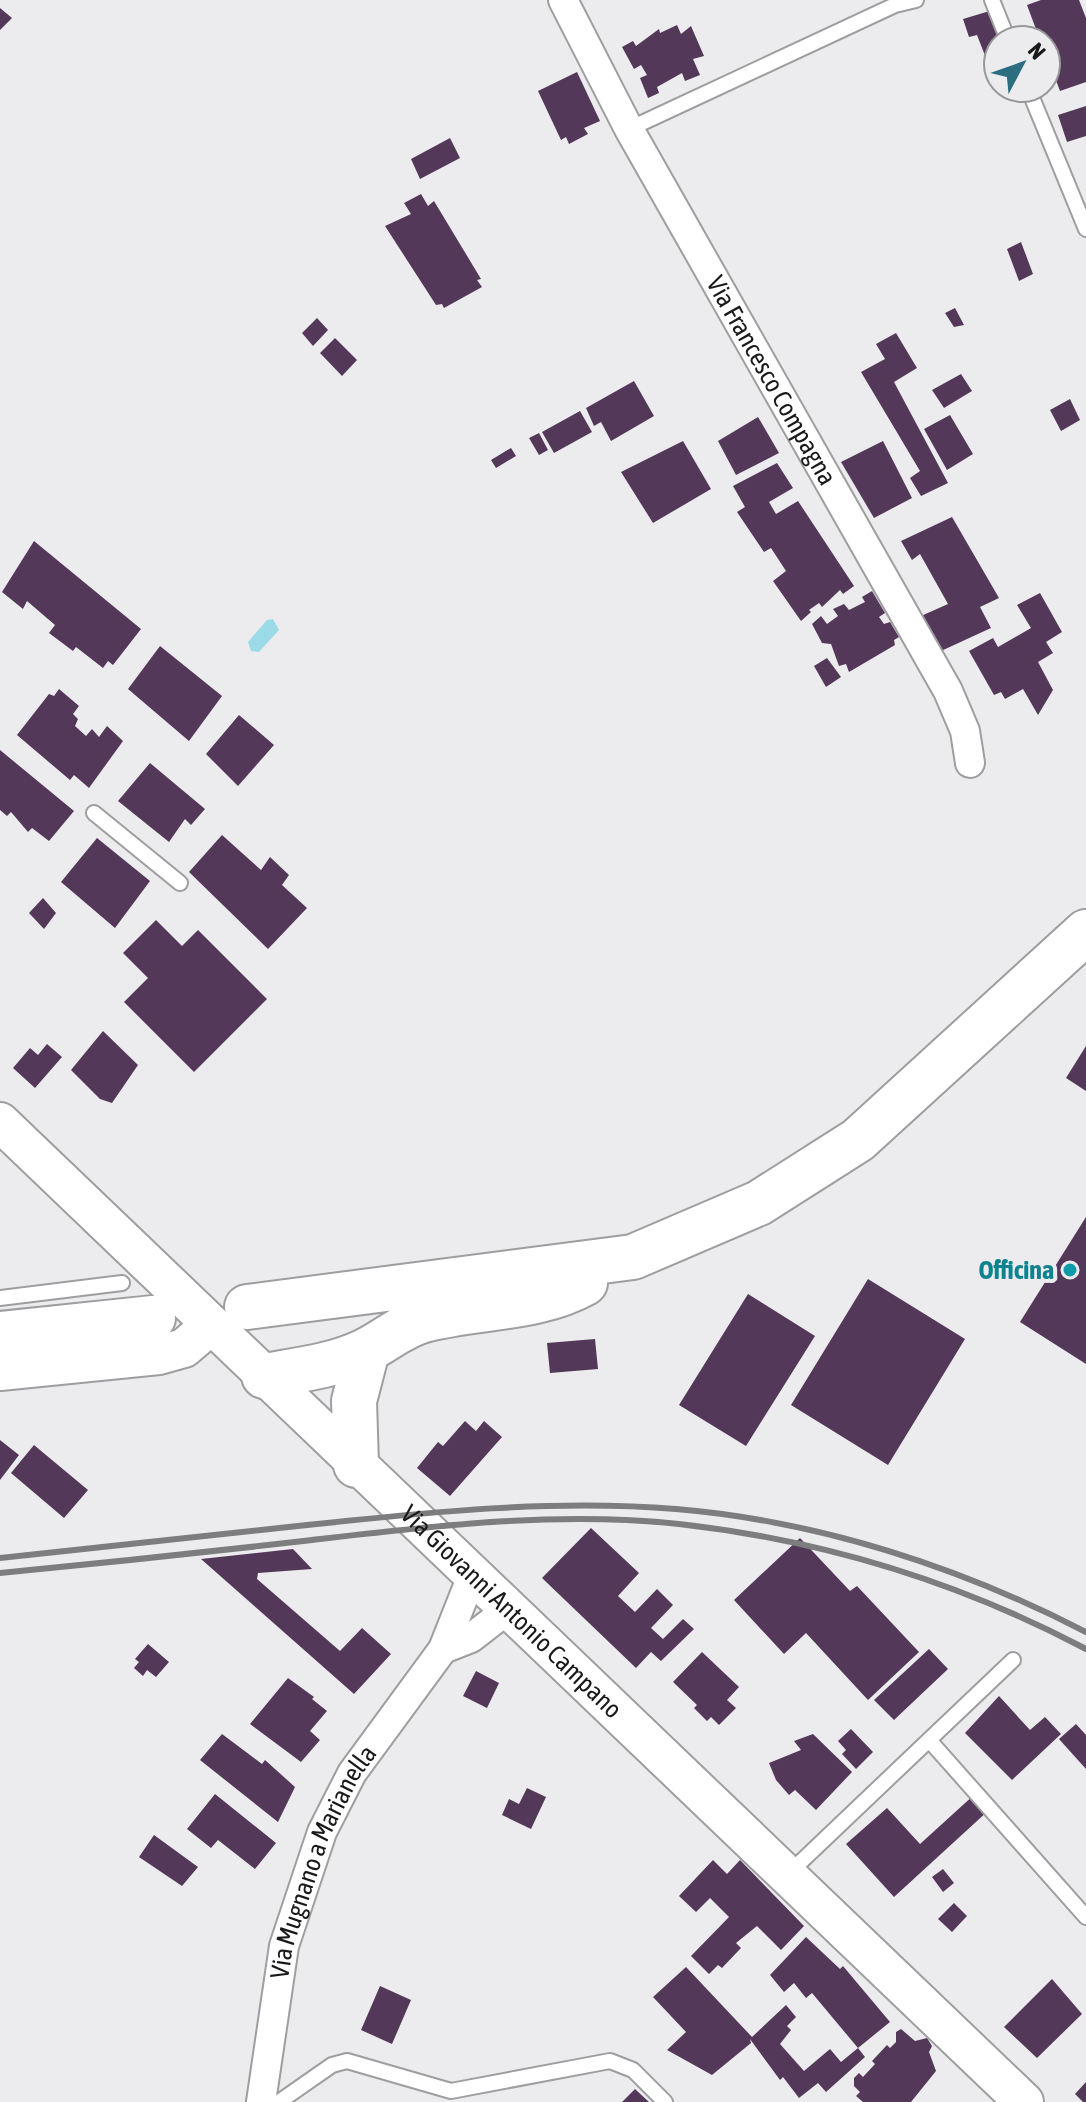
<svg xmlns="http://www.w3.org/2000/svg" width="1086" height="2102" viewBox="0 0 1086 2102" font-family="'Asap Condensed',sans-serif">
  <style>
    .water { fill: #9bdae7 }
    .building { fill: #543859 }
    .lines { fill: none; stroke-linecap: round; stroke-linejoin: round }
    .lane-casing { stroke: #9e9ea1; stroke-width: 18 }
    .street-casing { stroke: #9e9ea1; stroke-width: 32 }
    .secondary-casing { stroke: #9e9ea1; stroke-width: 42 }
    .highway-casing { stroke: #9e9ea1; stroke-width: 48 }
    .lane { stroke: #fff; stroke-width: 14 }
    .street { stroke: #fff; stroke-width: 28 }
    .secondary { stroke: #fff; stroke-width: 38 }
    .highway { stroke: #fff; stroke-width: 44 }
    .rail { stroke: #7d7d7f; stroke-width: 6 }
    .culture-dot { fill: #0f9aa8; stroke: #ececef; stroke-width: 3 }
    .labels { text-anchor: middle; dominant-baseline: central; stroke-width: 8; stroke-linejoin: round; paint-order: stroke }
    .street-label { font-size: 26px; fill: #19191a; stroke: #ececef }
    .culture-label { font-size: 26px; font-weight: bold; fill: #0d838f; stroke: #ececef; text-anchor: end }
  </style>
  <rect width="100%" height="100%" fill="#ececef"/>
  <path class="water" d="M273,619L279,630L259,652L251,651L248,642L267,620Z"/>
  <path class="building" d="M1041,0H1079L1086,18V82L1060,91L1046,54V40H1040L1027,5Z
    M0,8L12,18L0,30Z
    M993,10L1004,40H998V62L989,66L977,35L969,37L963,19Z
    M677,25L681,34L691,26L704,56L693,59L700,75L685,81L682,73L657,87L659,93L648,98L640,78L647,75L641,65L634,69L622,47L633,41L636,46L659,29L660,33Z
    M577,72L600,121L584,128L588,134L569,144L566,137L561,140L538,91Z
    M1086,106V136L1067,142L1058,115Z
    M450,138L460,158L420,179L411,159Z
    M421,194L428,206L434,201L481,279L477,280L482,287L444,308L442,304L436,305L385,226L411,214L404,203Z
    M1021,242L1033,274L1019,281L1007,249Z
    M955,308L964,325L954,327L945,313Z
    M317,318L328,330L313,346L302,333Z
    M896,333L917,368L894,382L948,483L921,496L910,478L920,471L861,372L885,359L876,344Z
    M335,338L357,360L342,376L320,353Z
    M961,374L972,391L944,408L932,390Z
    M634,381L654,416L611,441L601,422L594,426L586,408Z
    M1070,399L1080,420L1061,431L1050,410Z
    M580,411L592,432L554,453L542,432Z
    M950,415L973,454L947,470L924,429Z
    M758,417L779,453L736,475L718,441Z
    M539,433L548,450L539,455L529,438Z
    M683,441L711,489L653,523L621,472Z
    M883,441L912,498L874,518L841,462Z
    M511,448L516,456L496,468L491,460Z
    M777,463L793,488L769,502L776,514L798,501L854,586L843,594L840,590L822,607L819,603L809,610L811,612L801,621L773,581L786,571L771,548L764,552L737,512L745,507L733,486Z
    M952,517L999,598L980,607L991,628L941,651L921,616L948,604L920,554L912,560L901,541Z
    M34,541L141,629L113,665L108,661L103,668L76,647L73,651L49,633L55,625L27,601L23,609L2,592Z
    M872,591L885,613L879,617L884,624L890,622L899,637L894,640L895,645L849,672L846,664L839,666L831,644L822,643L812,624L821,616L827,624L838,616L833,609L844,604L849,610L865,602L862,597Z
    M1040,593L1062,632L1046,642L1053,653L1038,662L1053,690L1038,715L1023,689L1005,699L1001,692L994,695L969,651L993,638L998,647L1031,628L1017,605Z
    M160,646L222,696L189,741L128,689Z
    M827,658L841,677L826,687L814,666Z
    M59,689L79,706L73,714L78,719L75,726L86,736L92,729L99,737L107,726L123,741L89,788L74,775L70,780L17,735L49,694L54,696Z
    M239,715L274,745L238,786L206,754Z
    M0,750L74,811L49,841L32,828L28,832L11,812L7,816L0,810Z
    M150,763L205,809L191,825L185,819L169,842L118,801Z
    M222,835L261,870L270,857L289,875L282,885L307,908L268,949L189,872Z
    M97,838L150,881L115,928L61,882Z
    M43,898L56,913L44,929L29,913Z
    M156,920L182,946L198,930L267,999L194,1072L124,1002L148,978L123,953Z
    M103,1031L138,1065L112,1103L100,1099L71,1070Z
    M47,1044L62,1057L35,1088L13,1068L30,1048L38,1055Z
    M1086,1046V1091L1066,1078Z
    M1086,1217V1364L1020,1322Z
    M868,1279L965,1339L888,1465L791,1405Z
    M748,1294L815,1336L746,1446L679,1405Z
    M595,1339L598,1369L550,1373L547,1343Z
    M465,1421L476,1431L484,1421L502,1437L450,1496L417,1468L438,1442L443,1446Z
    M0,1440L19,1455L0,1480Z
    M34,1445L88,1490L64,1518L11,1473Z
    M591,1528L639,1573L618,1596L635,1612L657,1589L673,1605L651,1628L663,1639L683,1619L694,1629L661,1661L651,1652L636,1668L542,1578Z
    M800,1538L850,1591L857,1586L919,1652L868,1700L806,1633L784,1654L734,1600Z
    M293,1549L312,1569L258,1573L257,1579L340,1651L362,1628L391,1654L354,1694L201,1559Z
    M148,1644L169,1662L156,1677L147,1670L143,1676L134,1668L139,1662L135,1659Z
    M929,1649L948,1669L894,1720L874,1700Z
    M702,1652L739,1687L727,1700L736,1708L719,1725L711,1717L707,1721L694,1708L697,1705L673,1682Z
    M476,1671L499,1683L487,1708L463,1696Z
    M288,1678L314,1697L312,1699L327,1711L310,1731L320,1740L301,1762L250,1724Z
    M999,1696L1030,1730L1045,1717L1061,1734L1012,1780L965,1733Z
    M1076,1724L1086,1735V1769L1059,1739Z
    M851,1729L873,1752L856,1769L842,1754L846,1750L838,1741Z
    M222,1734L262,1764L265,1760L295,1787L278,1822L200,1760Z
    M813,1734L852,1772L816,1810L795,1790L789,1795L776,1780L769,1763L801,1750L794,1741Z
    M527,1788L546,1797L531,1829L502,1815L509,1799L519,1804Z
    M215,1794L276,1843L255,1869L218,1840L211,1848L187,1829Z
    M975,1794L989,1810L894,1897L846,1844L887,1808L920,1844Z
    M154,1835L198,1867L182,1886L139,1857Z
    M713,1860L727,1874L740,1860L804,1926L781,1950L757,1926L736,1943L741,1948L722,1968L718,1965L709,1974L691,1956L729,1917L710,1898L696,1912L679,1896Z
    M943,1869L954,1883L943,1892L932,1877Z
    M954,1903L967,1916L952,1932L938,1919Z
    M806,1937L840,1969L843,1966L890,2022L858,2048L812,1993L806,1998L794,1983L784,1992L770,1975Z
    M686,1967L752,2037L786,2005L796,2017L787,2026L791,2030L780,2044L804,2071L830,2049L841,2062L858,2048L865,2057L826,2092L818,2083L799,2098L783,2077L780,2080L750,2039L751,2043L712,2075L667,2050L686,2032L653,1997Z
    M1052,1979L1082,2014L1037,2058L1004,2027Z
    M380,1986L411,2000L392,2044L361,2030Z
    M901,2029L915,2041L927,2038L932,2046L929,2052L936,2071L911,2102H863L856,2096L860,2092L854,2086V2078L859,2073L863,2077L875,2064L872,2061L887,2045L890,2048L896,2042V2032Z
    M1086,2082V2102H1083L1075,2094Z
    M635,2089L649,2102H622Z"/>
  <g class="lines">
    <g class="lane-casing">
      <path id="lane" d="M992,0L1008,40
        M1028,88L1086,229
        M629,129L895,5L916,0
        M94,813L180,883
        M0,1298L122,1283
        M929,1740L1086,1917
        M787,1875L1013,1660
        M279,2102L332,2065L347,2061L451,2091L610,2061L633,2070L665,2102"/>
    </g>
    <g class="street-casing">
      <g id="street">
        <path id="s1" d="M563,0L629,129L948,691L965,731L970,763"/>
        <path d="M443,1649L471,1638L507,1610"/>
        <path id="s2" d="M261,2102L284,1946L322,1832L352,1773L443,1649L472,1576"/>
      </g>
    </g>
    <g class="secondary-casing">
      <g id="secondary">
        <path id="s3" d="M0,1122L1024,2102"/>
        <path d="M0,1371L159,1355L184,1348L211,1325"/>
      </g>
    </g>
    <g class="highway-casing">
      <path id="highway" d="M247,1307L633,1257L759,1203L858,1140L1086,932
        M0,1334L153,1318
        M264,1376C298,1370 334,1366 365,1351C386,1341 401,1326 424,1320C477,1306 537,1310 585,1283
        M356,1465L354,1401L367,1351"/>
    </g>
    <use href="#lane" class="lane"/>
    <use href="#street" class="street"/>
    <use href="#secondary" class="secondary"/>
    <use href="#highway" class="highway"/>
    <path class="rail" d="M0,1558C102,1547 205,1536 307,1525C430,1512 553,1499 676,1509C819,1521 960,1567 1086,1632
      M0,1573C104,1563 208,1552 312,1540C433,1526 557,1511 679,1524C822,1540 959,1582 1086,1649"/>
  </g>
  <circle class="culture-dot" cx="1070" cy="1270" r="8"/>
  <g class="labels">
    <g class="street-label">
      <text stroke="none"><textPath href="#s1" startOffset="434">Via Francesco Compagna</textPath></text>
      <text stroke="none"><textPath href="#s3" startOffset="708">Via Giovanni Antonio Campano</textPath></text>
      <text stroke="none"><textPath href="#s2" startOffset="250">Via Mugnano a Marianella</textPath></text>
    </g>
    <g class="culture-label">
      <text x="1054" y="1270">Officina</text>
    </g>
  </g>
  <g transform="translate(1022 64) rotate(49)"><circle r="38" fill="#ececef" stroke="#98989a" stroke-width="2"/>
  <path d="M0-6L14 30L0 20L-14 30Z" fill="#2c6e80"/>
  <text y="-12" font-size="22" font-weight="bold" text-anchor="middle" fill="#19191a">N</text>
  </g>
</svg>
